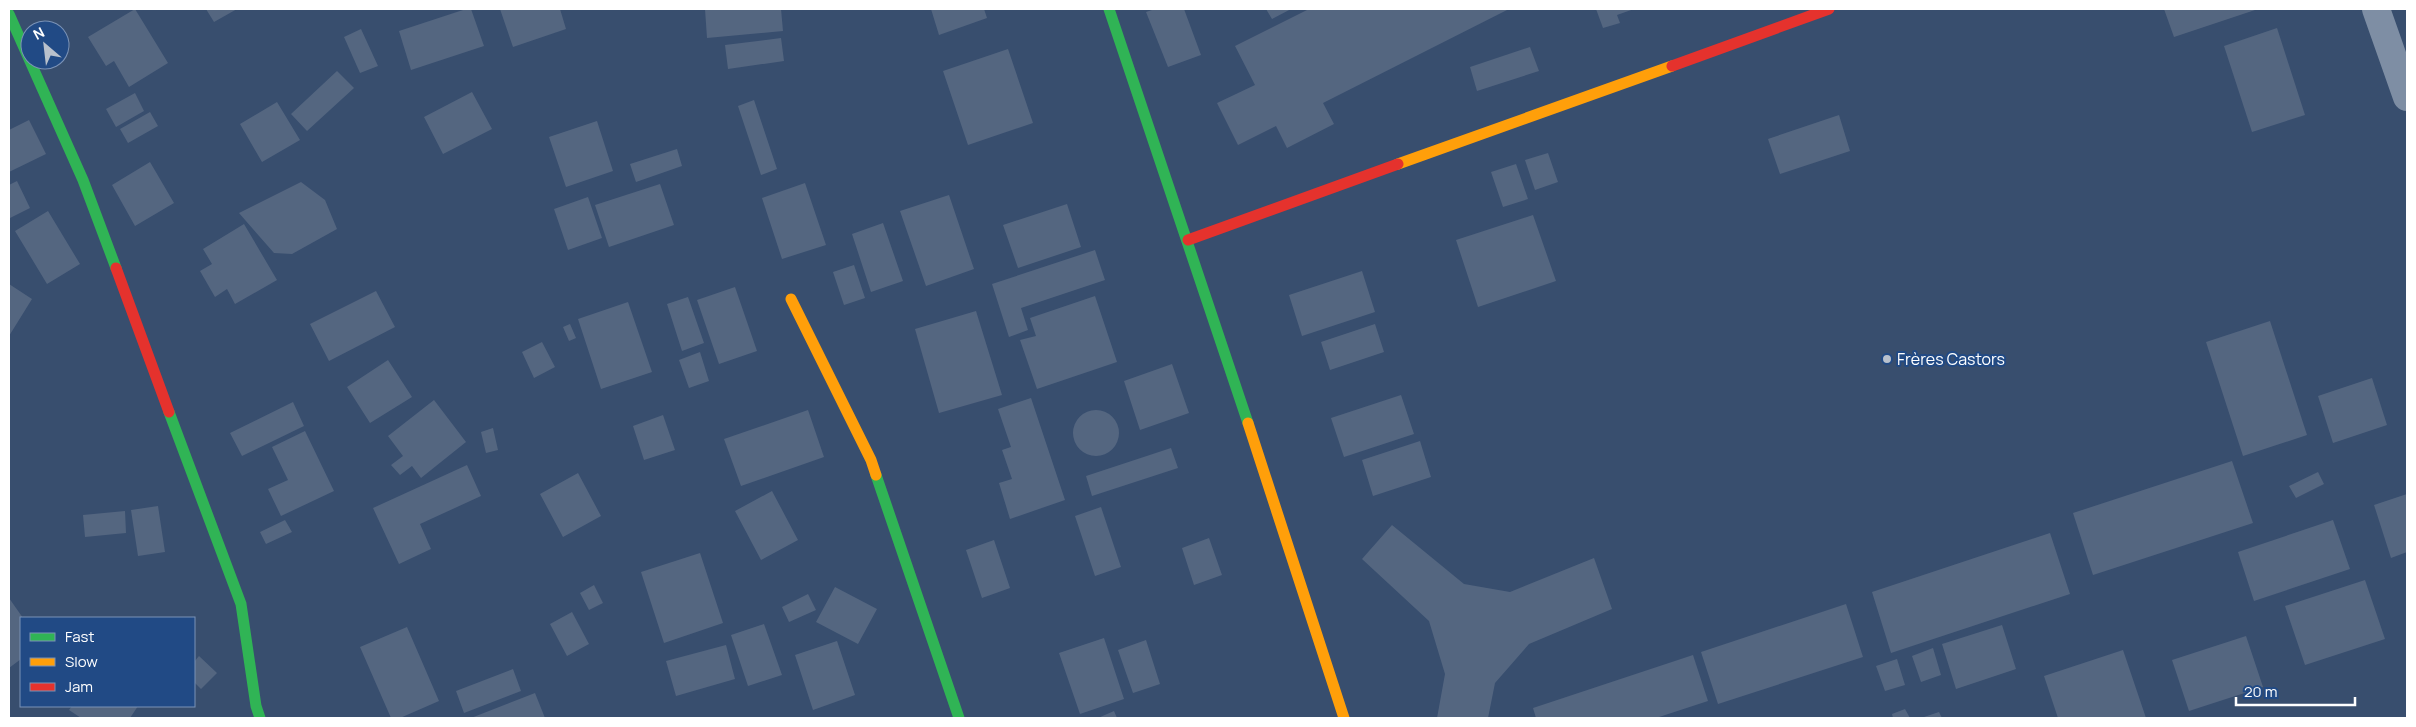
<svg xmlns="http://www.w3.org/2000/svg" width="2416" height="727" viewBox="0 0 2416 727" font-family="Manrope,sans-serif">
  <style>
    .building { fill: #546680 }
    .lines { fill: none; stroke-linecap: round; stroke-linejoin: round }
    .street { stroke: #7e8ea4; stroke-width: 28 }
    .fast { stroke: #30b455; stroke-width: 11 }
    .slow { stroke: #ff9f0a; stroke-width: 11 }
    .jam { stroke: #e5322d; stroke-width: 11 }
    .poi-dot { fill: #b9c1cc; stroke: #214a85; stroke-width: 2 }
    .labels { text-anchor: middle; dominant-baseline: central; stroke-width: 4; stroke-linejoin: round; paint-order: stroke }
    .poi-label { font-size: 16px; fill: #fff; stroke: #214a85; text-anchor: start }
  </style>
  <rect width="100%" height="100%" fill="#384e6e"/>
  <path class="building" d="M135,9L168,63L129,87L114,61L106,66L88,37Z
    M206,9H237L214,22Z
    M466,9H471L484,46L411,70L399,31Z
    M500,9H560L566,29L513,47Z
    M705,9H781L783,31L707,38Z
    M931,9H984L987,18L939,35Z
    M1155,9H1184L1201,55L1168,67L1146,12Z
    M1266,9H1291L1272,19Z
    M1309,9H1509L1323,103L1334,124L1287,148L1276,126L1238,145L1217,103L1255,85L1235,46Z
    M1596,9H1634L1617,15L1620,23L1603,28Z
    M2164,9H2258L2174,37Z
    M2277,28L2305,115L2252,132L2224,46Z
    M361,29L378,66L360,73L344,37Z
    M781,38L784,61L728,69L725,45Z
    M1530,47L1539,71L1477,91L1470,67Z
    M1008,49L1033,123L968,145L943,71Z
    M337,71L354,88L307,131L291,114Z
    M472,92L492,129L443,154L424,117Z
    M135,93L144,111L116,127L106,109Z
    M754,100L777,169L761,175L738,106Z
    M277,102L300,140L262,162L240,124Z
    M150,112L158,126L128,143L120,129Z
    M1839,115L1850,151L1780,174L1768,139Z
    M29,120L46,154L9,172V130Z
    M597,121L613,171L566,187L549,137Z
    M677,149L682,166L636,182L630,164Z
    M1548,153L1558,182L1535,190L1525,160Z
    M150,162L174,203L135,226L112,185Z
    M1516,164L1528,199L1503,207L1491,172Z
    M17,181L30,208L10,218L9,185Z
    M301,182L325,200L337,229L292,254L274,253L239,213Z
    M805,183L826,245L782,259L762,198Z
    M660,184L674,225L609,247L595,205Z
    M949,195L974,269L926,286L900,211Z
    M588,197L602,238L568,250L554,209Z
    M1067,204L1081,247L1018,268L1003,225Z
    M48,211L80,264L47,284L15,231Z
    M1533,215L1556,281L1478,307L1456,240Z
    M883,223L903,281L871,292L852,234Z
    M244,224L277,280L235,304L227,289L215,297L200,271L212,264L203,249Z
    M1095,250L1105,280L1021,308L1028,330L1009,337L992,284Z
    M854,265L865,298L844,305L833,272Z
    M1362,271L1375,312L1302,336L1289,295Z
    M9,284L32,299L9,336Z
    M735,287L757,351L719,364L697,300Z
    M376,291L395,327L329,361L310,324Z
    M1095,296L1117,362L1037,389L1020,340L1036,336L1030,318Z
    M688,297L704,343L682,351L667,304Z
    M628,302L652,372L601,389L578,319Z
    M976,311L1002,395L939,413L915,329Z
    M2270,321L2307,435L2243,456L2206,342Z
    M570,324L576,338L569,341L563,327Z
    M1375,324L1384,352L1330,370L1321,342Z
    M542,342L555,367L534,378L522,352Z
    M700,352L709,381L689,388L679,360Z
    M388,360L412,397L370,423L347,387Z
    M1172,364L1189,413L1140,430L1124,381Z
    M2372,378L2387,425L2333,443L2318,396Z
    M1401,395L1414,434L1344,457L1331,418Z
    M1031,398L1065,500L1010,519L999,483L1012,479L1002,450L1011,447L998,409Z
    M434,400L466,442L421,478L412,466L400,475L391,465L403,456L388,436Z
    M293,402L304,426L242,456L230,433Z
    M1073 433a23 23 0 1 1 46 0a23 23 0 1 1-46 0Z
    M808,410L824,457L741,486L724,439Z
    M663,415L675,450L644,460L633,426Z
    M493,428L498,450L486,453L481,432Z
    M305,431L334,491L281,516L268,489L288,480L272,447Z
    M1420,441L1431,477L1373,496L1362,460Z
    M1171,448L1178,468L1092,496L1086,476Z
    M2232,461L2253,523L2093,575L2073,513Z
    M467,465L481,496L420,524L431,549L399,564L373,508Z
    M2318,472L2324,484L2296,498L2289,486Z
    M578,473L601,516L563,537L540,494Z
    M772,491L798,540L761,560L735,511Z
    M2407,494V552L2391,558L2374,505Z
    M158,506L165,552L138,556L131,510Z
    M1101,507L1121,567L1095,576L1075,516Z
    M125,511L126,533L85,537L83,515Z
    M285,520L292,532L266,544L260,532Z
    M2333,520L2350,569L2254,601L2238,552Z
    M1392,525L1464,584L1510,592L1594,558L1612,609L1529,644L1495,683L1488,718H1437L1445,674L1429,621L1362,559Z
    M2050,533L2070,594L1891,653L1872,592Z
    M1209,538L1222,575L1194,585L1182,548Z
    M994,540L1010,588L982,598L966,550Z
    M700,553L723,623L664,643L641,572Z
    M2365,580L2385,639L2305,665L2285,606Z
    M594,585L603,603L589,610L580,593Z
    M835,587L877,609L858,644L816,622Z
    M808,594L816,610L789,622L782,607Z
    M9,598L23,618L21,659L9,668Z
    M1846,604L1863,657L1718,704L1701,652Z
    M572,612L589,644L567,656L550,624Z
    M764,624L782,675L748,686L731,635Z
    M2002,625L2016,669L1956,689L1942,644Z
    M407,627L439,701L400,718H391L360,647Z
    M2246,636L2263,687L2189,711L2172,660Z
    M1104,638L1124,699L1080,714L1059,653Z
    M1146,640L1160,684L1133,693L1118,650Z
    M837,641L855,695L813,710L795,655Z
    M726,645L735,679L676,696L666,661Z
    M1933,648L1941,675L1921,682L1912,656Z
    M2123,650L2146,718H2058L2044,676Z
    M1693,655L1708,701L1656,718H1536L1533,708Z
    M199,656L217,673L201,689L194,682V662Z
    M1897,659L1905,685L1885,691L1876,666Z
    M513,669L521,691L464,713L456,691Z
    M535,693L545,718H471Z
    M72,706H138L130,718H81L69,710Z
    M1905,709L1910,718H1893L1892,714Z
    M1114,711L1117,718H1098Z
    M1939,712L1942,718H1921Z"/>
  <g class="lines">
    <path class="street" d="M2376,9L2407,97"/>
    <path class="fast" d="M1109,9L1248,423
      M9,14L83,180L116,268
      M169,412L241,604L256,706L260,718
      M876,475L959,718"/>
    <path class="slow" d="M1398,164L1672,66
      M791,299L871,460L876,475
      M1248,423L1344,718"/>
    <path class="jam" d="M1672,66L1829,9
      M1188,240L1398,164
      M116,268L169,412"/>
  </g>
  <circle class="poi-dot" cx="1887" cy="359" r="5"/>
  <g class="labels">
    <g class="poi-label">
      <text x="1897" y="359">Frères Castors</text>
    </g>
  </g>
  <rect width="2416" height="727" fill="none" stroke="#ffffff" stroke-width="20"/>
  <rect x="20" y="617" width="175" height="90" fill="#214a85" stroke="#7a92b6"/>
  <rect x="30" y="633" width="25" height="8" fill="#30b455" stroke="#7a92b6"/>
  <text x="65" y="642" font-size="15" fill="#ffffff">Fast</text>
  <rect x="30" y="658" width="25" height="8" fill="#ff9f0a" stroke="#7a92b6"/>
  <text x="65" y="667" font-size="15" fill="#ffffff">Slow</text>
  <rect x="30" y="683" width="25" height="8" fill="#e5322d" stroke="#7a92b6"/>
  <text x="65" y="692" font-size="15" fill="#ffffff">Jam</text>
  <g transform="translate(45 45) rotate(332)"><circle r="24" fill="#214a85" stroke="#7a92b6"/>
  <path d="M0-4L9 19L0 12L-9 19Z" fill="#b9c1cc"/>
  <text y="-8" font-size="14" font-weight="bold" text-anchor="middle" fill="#ffffff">N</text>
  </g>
  <path d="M2236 697v8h119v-8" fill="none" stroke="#ffffff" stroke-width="2.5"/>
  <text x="2244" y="697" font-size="15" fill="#ffffff" stroke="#214a85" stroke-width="4" paint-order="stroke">20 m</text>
</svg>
